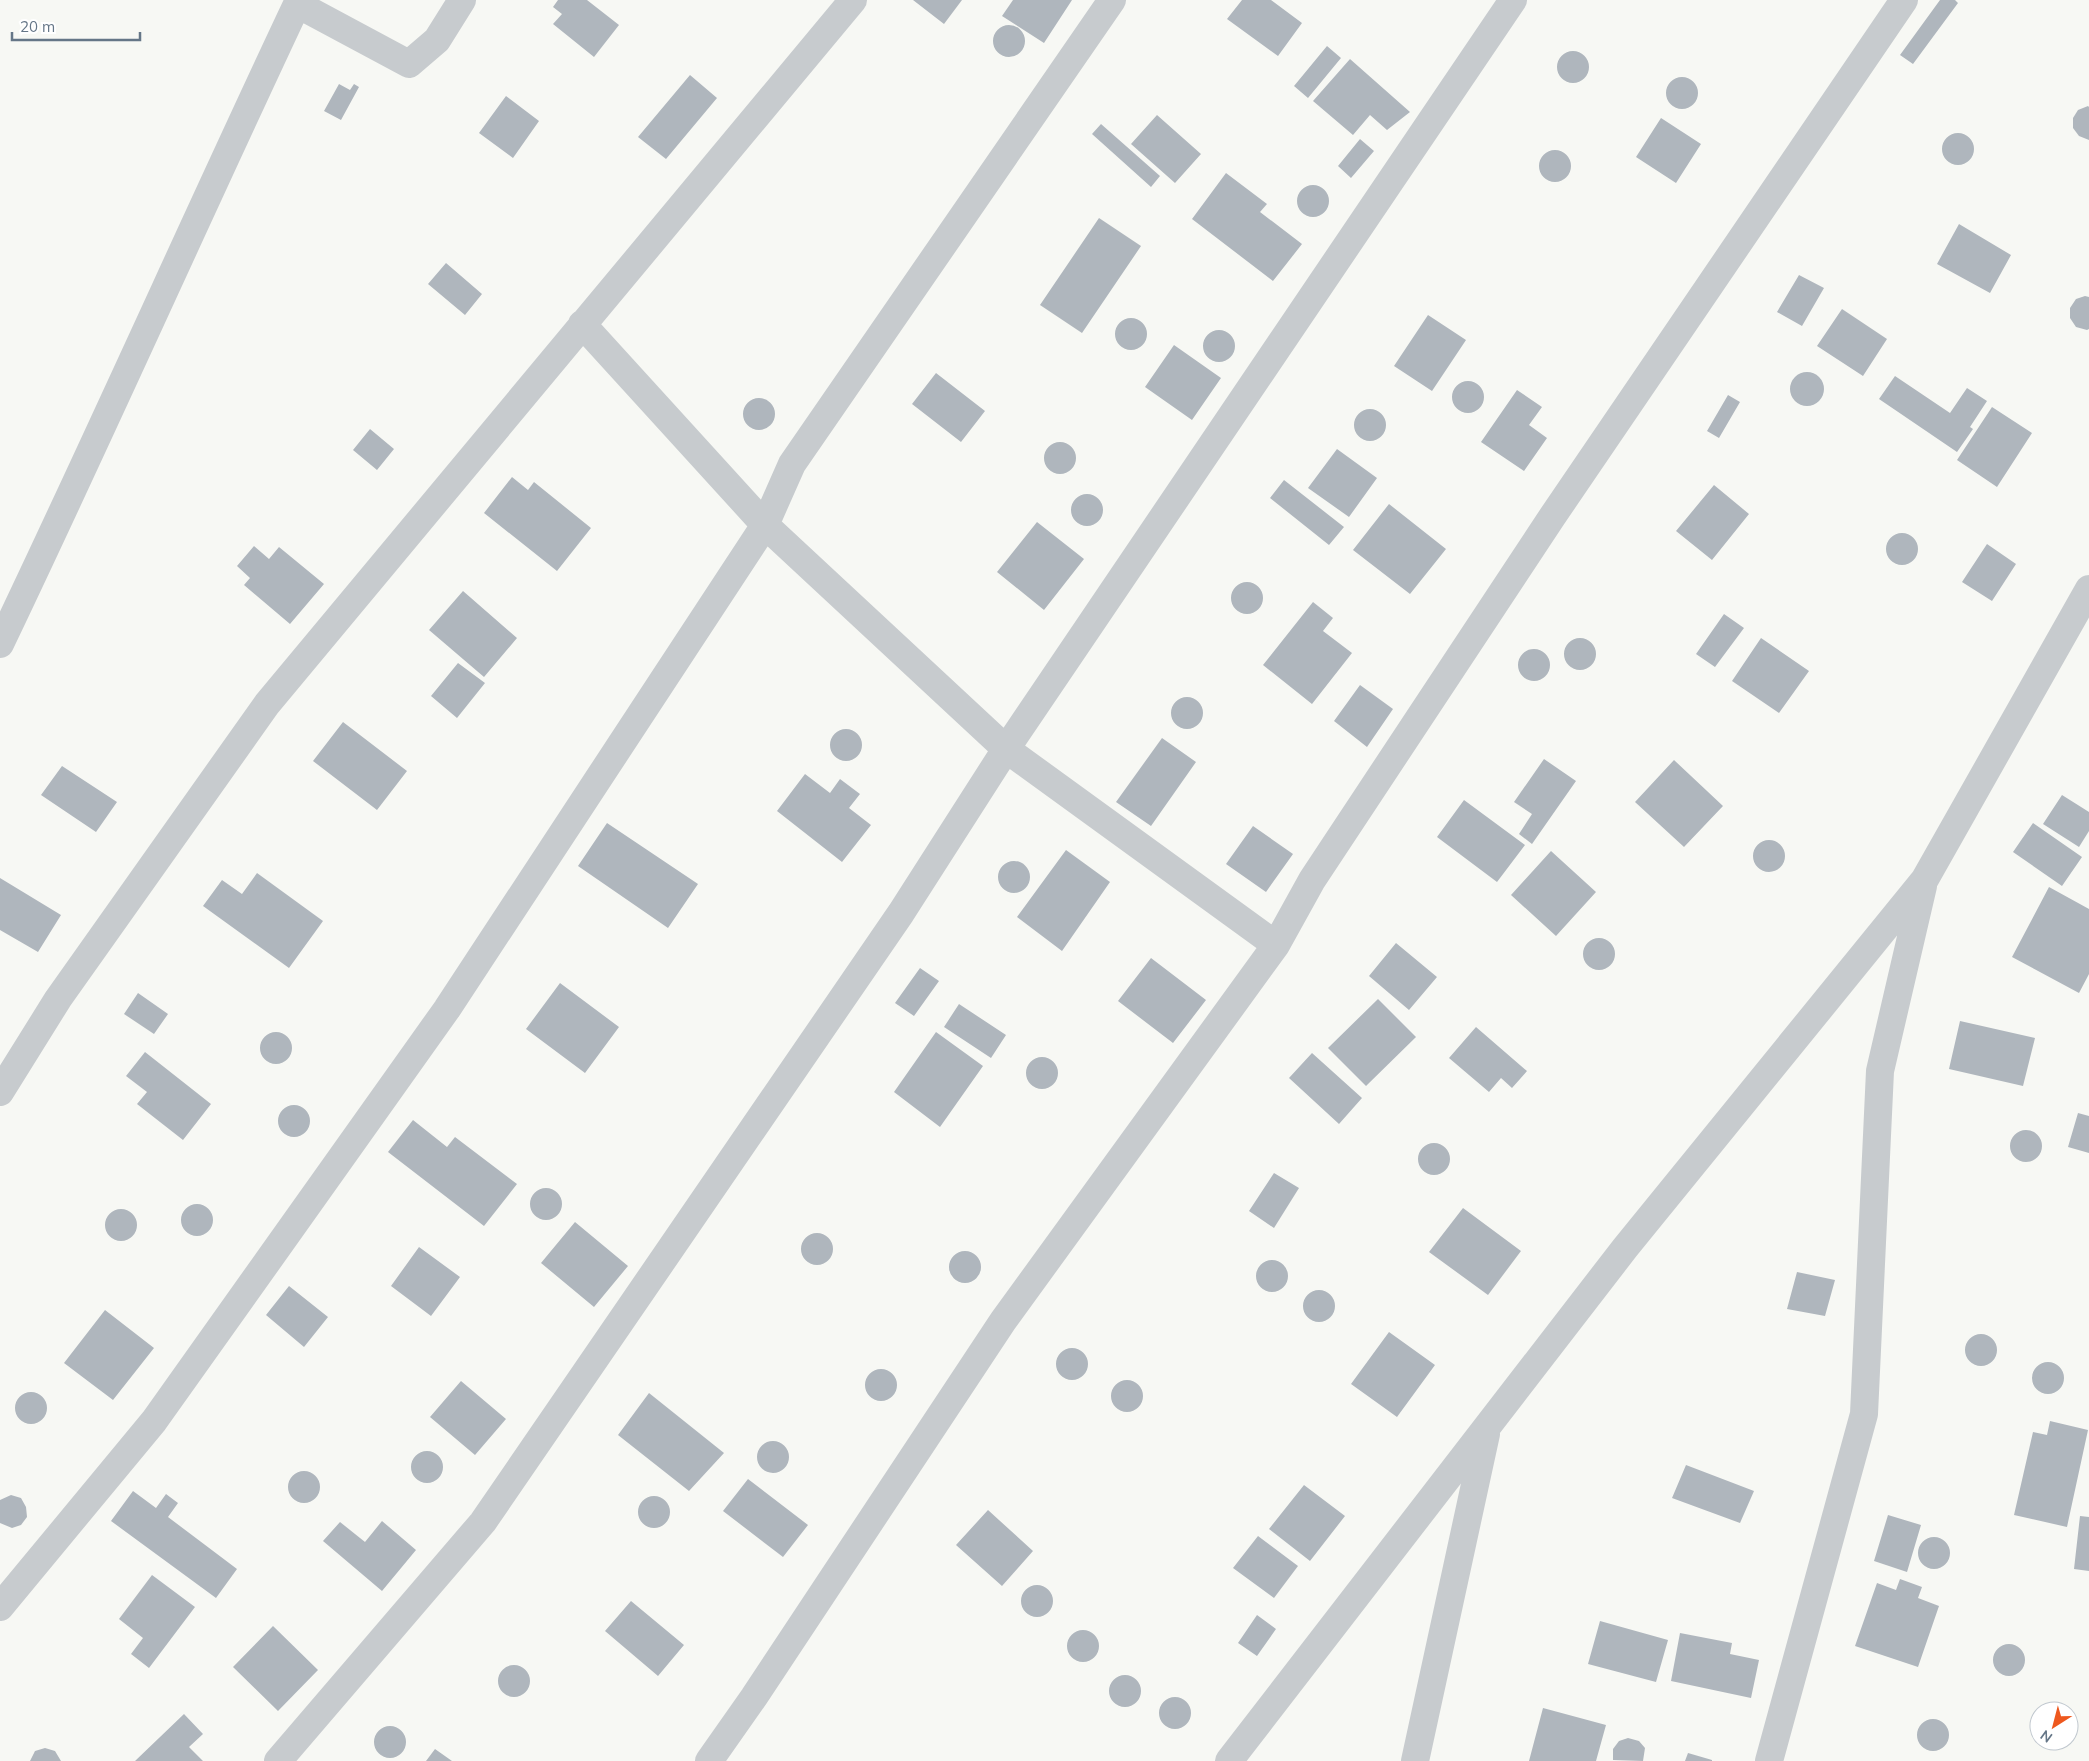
<svg xmlns="http://www.w3.org/2000/svg" width="2089" height="1761" viewBox="0 0 2089 1761" font-family="Mulish,sans-serif">
  <style>
    .building { fill: #afb6bd }
    .lines { fill: none; stroke-linecap: round; stroke-linejoin: round }
    .street { stroke: #c7cbce; stroke-width: 28 }
  </style>
  <rect width="100%" height="100%" fill="#f7f8f4"/>
  <path class="building" d="M558,0H587L619,25L594,57L553,24L562,14L553,7Z
    M913,0H962L944,24Z
    M1013,0H1072L1044,43L1002,16Z
    M1242,0H1271L1302,23L1278,56L1227,19Z
    M1940,0H1955L1958,3L1913,64L1900,55Z
    M993 41a16 16 0 1 1 32 0a16 16 0 1 1-32 0Z
    M1327,46L1341,58L1308,98L1294,86Z
    M1557 67a16 16 0 1 1 32 0a16 16 0 1 1-32 0Z
    M1350,59L1410,112L1387,130L1370,115L1353,135L1313,101Z
    M690,75L717,98L666,159L638,137Z
    M1666 93a16 16 0 1 1 32 0a16 16 0 1 1-32 0Z
    M339,84L350,90L354,84L359,87L341,120L324,111Z
    M506,96L539,121L513,158L479,133Z
    M2088,106L2089,107V140L2079,136L2073,128V118L2078,110Z
    M1157,115L1201,154L1175,183L1131,144Z
    M1661,118L1701,144L1676,183L1636,157Z
    M1101,124L1160,176L1151,187L1092,134Z
    M1942 149a16 16 0 1 1 32 0a16 16 0 1 1-32 0Z
    M1360,139L1374,151L1351,178L1338,166Z
    M1539 166a16 16 0 1 1 32 0a16 16 0 1 1-32 0Z
    M1226,173L1267,204L1260,212L1302,244L1273,281L1192,219Z
    M1297 201a16 16 0 1 1 32 0a16 16 0 1 1-32 0Z
    M1099,218L1141,246L1082,333L1040,305Z
    M1959,224L2011,255L1990,293L1937,264Z
    M446,263L482,294L465,315L428,284Z
    M1799,275L1824,288L1802,326L1777,312Z
    M2085,296L2089,297V329L2087,330L2076,327L2070,318V308L2076,299Z
    M1842,309L1887,339L1863,376L1817,346Z
    M1428,315L1466,340L1432,391L1394,366Z
    M1115 334a16 16 0 1 1 32 0a16 16 0 1 1-32 0Z
    M1203 346a16 16 0 1 1 32 0a16 16 0 1 1-32 0Z
    M1174,345L1221,378L1192,420L1145,387Z
    M1790 389a17 17 0 1 1 34 0a17 17 0 1 1-34 0Z
    M936,373L985,411L961,442L912,404Z
    M1895,376L1950,413L1967,388L1987,401L1970,427L1973,429L1957,452L1879,399Z
    M1452 397a16 16 0 1 1 32 0a16 16 0 1 1-32 0Z
    M1517,390L1542,407L1529,425L1547,438L1524,471L1481,442Z
    M1728,395L1740,402L1719,438L1707,431Z
    M743 414a16 16 0 1 1 32 0a16 16 0 1 1-32 0Z
    M1992,407L2032,433L1997,487L1957,460Z
    M1354 425a16 16 0 1 1 32 0a16 16 0 1 1-32 0Z
    M370,429L394,449L377,470L353,450Z
    M1044 458a16 16 0 1 1 32 0a16 16 0 1 1-32 0Z
    M1337,449L1377,478L1349,517L1308,488Z
    M512,477L528,490L534,482L591,528L557,571L484,513Z
    M1284,480L1344,527L1329,545L1270,498Z
    M1714,485L1749,514L1712,560L1676,531Z
    M1071 510a16 16 0 1 1 32 0a16 16 0 1 1-32 0Z
    M1389,504L1446,549L1410,594L1353,550Z
    M1037,522L1084,559L1044,610L997,572Z
    M1886 549a16 16 0 1 1 32 0a16 16 0 1 1-32 0Z
    M1987,544L2016,564L1992,601L1962,582Z
    M254,546L269,559L279,547L324,584L290,624L244,585L250,578L237,566Z
    M1231 598a16 16 0 1 1 32 0a16 16 0 1 1-32 0Z
    M463,591L517,638L484,677L429,630Z
    M1313,602L1333,618L1323,631L1352,653L1312,704L1263,665Z
    M1724,614L1744,628L1715,667L1696,654Z
    M1564 654a16 16 0 1 1 32 0a16 16 0 1 1-32 0Z
    M1761,638L1809,671L1779,713L1732,681Z
    M1518 665a16 16 0 1 1 32 0a16 16 0 1 1-32 0Z
    M458,663L485,683L457,718L431,696Z
    M1360,685L1393,709L1367,747L1334,721Z
    M1171 713a16 16 0 1 1 32 0a16 16 0 1 1-32 0Z
    M343,722L407,771L377,810L313,761Z
    M830 745a16 16 0 1 1 32 0a16 16 0 1 1-32 0Z
    M1162,738L1196,762L1151,826L1116,802Z
    M1544,759L1576,781L1532,844L1519,834L1532,814L1514,802Z
    M1674,760L1723,806L1684,847L1635,802Z
    M62,766L117,802L96,832L41,795Z
    M805,774L830,793L840,779L860,794L849,808L871,825L842,862L777,811Z
    M2062,795L2089,812V831L2079,847L2043,824Z
    M1464,800L1525,845L1497,882L1437,837Z
    M607,823L698,884L668,928L578,866Z
    M2033,823L2082,857L2062,886L2013,852Z
    M1253,826L1293,854L1266,892L1226,864Z
    M1753 856a16 16 0 1 1 32 0a16 16 0 1 1-32 0Z
    M1066,850L1110,882L1062,951L1017,917Z
    M1551,851L1596,892L1556,936L1511,895Z
    M998 877a16 16 0 1 1 32 0a16 16 0 1 1-32 0Z
    M257,873L323,921L289,968L203,906L222,880L242,894Z
    M0,878L61,915L38,952L0,930Z
    M2049,887L2089,909V974L2079,993L2012,957Z
    M1583 954a16 16 0 1 1 32 0a16 16 0 1 1-32 0Z
    M1396,943L1437,977L1409,1010L1369,976Z
    M1151,958L1206,1000L1173,1043L1118,1001Z
    M920,968L939,981L914,1016L895,1003Z
    M560,983L619,1027L585,1073L526,1029Z
    M138,993L168,1014L154,1034L124,1014Z
    M1378,999L1416,1037L1366,1086L1328,1048Z
    M959,1004L1006,1035L991,1058L944,1027Z
    M1960,1021L2035,1038L2023,1086L1949,1069Z
    M1476,1027L1527,1071L1512,1088L1501,1078L1489,1092L1449,1058Z
    M260 1048a16 16 0 1 1 32 0a16 16 0 1 1-32 0Z
    M936,1032L983,1066L940,1127L894,1092Z
    M145,1052L211,1104L183,1140L137,1104L147,1092L126,1076Z
    M1312,1053L1362,1098L1339,1124L1289,1078Z
    M1026 1073a16 16 0 1 1 32 0a16 16 0 1 1-32 0Z
    M278 1121a16 16 0 1 1 32 0a16 16 0 1 1-32 0Z
    M2078,1113L2089,1116V1153L2068,1147Z
    M413,1120L447,1147L455,1137L517,1184L484,1226L388,1152Z
    M2010 1146a16 16 0 1 1 32 0a16 16 0 1 1-32 0Z
    M1418 1159a16 16 0 1 1 32 0a16 16 0 1 1-32 0Z
    M1274,1173L1299,1188L1274,1228L1249,1211Z
    M530 1204a16 16 0 1 1 32 0a16 16 0 1 1-32 0Z
    M181 1220a16 16 0 1 1 32 0a16 16 0 1 1-32 0Z
    M1463,1208L1521,1251L1488,1295L1429,1252Z
    M105 1225a16 16 0 1 1 32 0a16 16 0 1 1-32 0Z
    M575,1222L628,1266L594,1307L541,1263Z
    M801 1249a16 16 0 1 1 32 0a16 16 0 1 1-32 0Z
    M419,1247L460,1277L431,1316L391,1286Z
    M949 1267a16 16 0 1 1 32 0a16 16 0 1 1-32 0Z
    M1256 1276a16 16 0 1 1 32 0a16 16 0 1 1-32 0Z
    M1797,1272L1835,1280L1825,1316L1787,1309Z
    M289,1286L328,1317L304,1347L266,1315Z
    M1303 1306a16 16 0 1 1 32 0a16 16 0 1 1-32 0Z
    M105,1310L154,1348L113,1400L64,1363Z
    M1389,1332L1435,1365L1397,1417L1351,1384Z
    M1965 1350a16 16 0 1 1 32 0a16 16 0 1 1-32 0Z
    M1056 1364a16 16 0 1 1 32 0a16 16 0 1 1-32 0Z
    M2032 1378a16 16 0 1 1 32 0a16 16 0 1 1-32 0Z
    M865 1385a16 16 0 1 1 32 0a16 16 0 1 1-32 0Z
    M1111 1396a16 16 0 1 1 32 0a16 16 0 1 1-32 0Z
    M461,1381L506,1419L475,1455L430,1417Z
    M15 1408a16 16 0 1 1 32 0a16 16 0 1 1-32 0Z
    M649,1393L724,1453L689,1491L618,1435Z
    M2050,1421L2088,1430L2067,1527L2014,1515L2033,1432L2047,1435Z
    M757 1457a16 16 0 1 1 32 0a16 16 0 1 1-32 0Z
    M411 1467a16 16 0 1 1 32 0a16 16 0 1 1-32 0Z
    M1686,1465L1754,1491L1740,1523L1672,1498Z
    M288 1487a16 16 0 1 1 32 0a16 16 0 1 1-32 0Z
    M748,1479L808,1525L783,1557L723,1511Z
    M1304,1485L1345,1516L1310,1561L1269,1529Z
    M133,1491L156,1508L166,1494L178,1503L168,1517L237,1569L216,1598L111,1521Z
    M11,1495L21,1498L26,1507L27,1517L21,1525L12,1528L0,1523V1500Z
    M638 1512a16 16 0 1 1 32 0a16 16 0 1 1-32 0Z
    M988,1510L1033,1551L1002,1586L956,1545Z
    M1888,1515L1921,1525L1907,1572L1874,1561Z
    M2080,1516L2089,1517V1571L2074,1569Z
    M382,1521L416,1550L382,1591L323,1541L340,1522L365,1542Z
    M1258,1536L1298,1566L1274,1598L1233,1568Z
    M1918 1553a16 16 0 1 1 32 0a16 16 0 1 1-32 0Z
    M152,1575L195,1607L149,1668L131,1654L143,1638L119,1619Z
    M1900,1579L1922,1587L1918,1598L1939,1606L1918,1667L1855,1646L1877,1583L1896,1590Z
    M1021 1601a16 16 0 1 1 32 0a16 16 0 1 1-32 0Z
    M631,1601L684,1645L658,1676L605,1631Z
    M1257,1615L1276,1629L1257,1656L1238,1643Z
    M1600,1621L1668,1640L1656,1682L1588,1664Z
    M273,1626L318,1670L278,1711L233,1667Z
    M1067 1646a16 16 0 1 1 32 0a16 16 0 1 1-32 0Z
    M1680,1633L1732,1643L1730,1654L1759,1660L1751,1698L1671,1681Z
    M1993 1660a16 16 0 1 1 32 0a16 16 0 1 1-32 0Z
    M498 1681a16 16 0 1 1 32 0a16 16 0 1 1-32 0Z
    M1109 1691a16 16 0 1 1 32 0a16 16 0 1 1-32 0Z
    M1159 1713a16 16 0 1 1 32 0a16 16 0 1 1-32 0Z
    M1543,1708L1606,1725L1596,1761H1529Z
    M184,1714L203,1734L189,1747L203,1761H135Z
    M1917 1735a16 16 0 1 1 32 0a16 16 0 1 1-32 0Z
    M374 1742a16 16 0 1 1 32 0a16 16 0 1 1-32 0Z
    M1628,1738L1639,1741L1645,1748L1643,1761L1613,1760V1749L1619,1741Z
    M45,1748L55,1751L61,1761H30L35,1751Z
    M435,1749L452,1761H426Z
    M1688,1753L1712,1760V1761H1685Z"/>
  <g class="lines">
    <path class="street" d="M297,4L409,64L437,40L462,0
      M582,324L765,525L1006,749L1276,945
      M0,644C102,431 198,214 299,0
      M0,1092L58,999L267,704L853,0
      M0,1607L154,1421L447,1009L765,525L792,464L1112,0
      M278,1761L483,1522L901,913L1006,749L1513,0
      M709,1761L754,1697L1003,1321L1276,945L1312,880L1552,517L1904,0
      M1229,1761L1625,1248L1925,879L2089,589
      M1415,1761L1486,1434
      M1769,1761L1864,1414L1880,1071L1923,886"/>
  </g>
  <g transform="translate(2054 1726) rotate(216)"><circle r="24" fill="#ffffff" stroke="#c1c8cf"/>
  <path d="M0-4L9 19L0 12L-9 19Z" fill="#ee581e"/>
  <text y="-8" font-size="14" font-weight="bold" text-anchor="middle" fill="#657687">N</text>
  </g>
  <path d="M12 32v8h128v-8" fill="none" stroke="#657687" stroke-width="2.5"/>
  <text x="20" y="32" font-size="15" fill="#657687" stroke="#ffffff" stroke-width="4" paint-order="stroke">20 m</text>
</svg>
